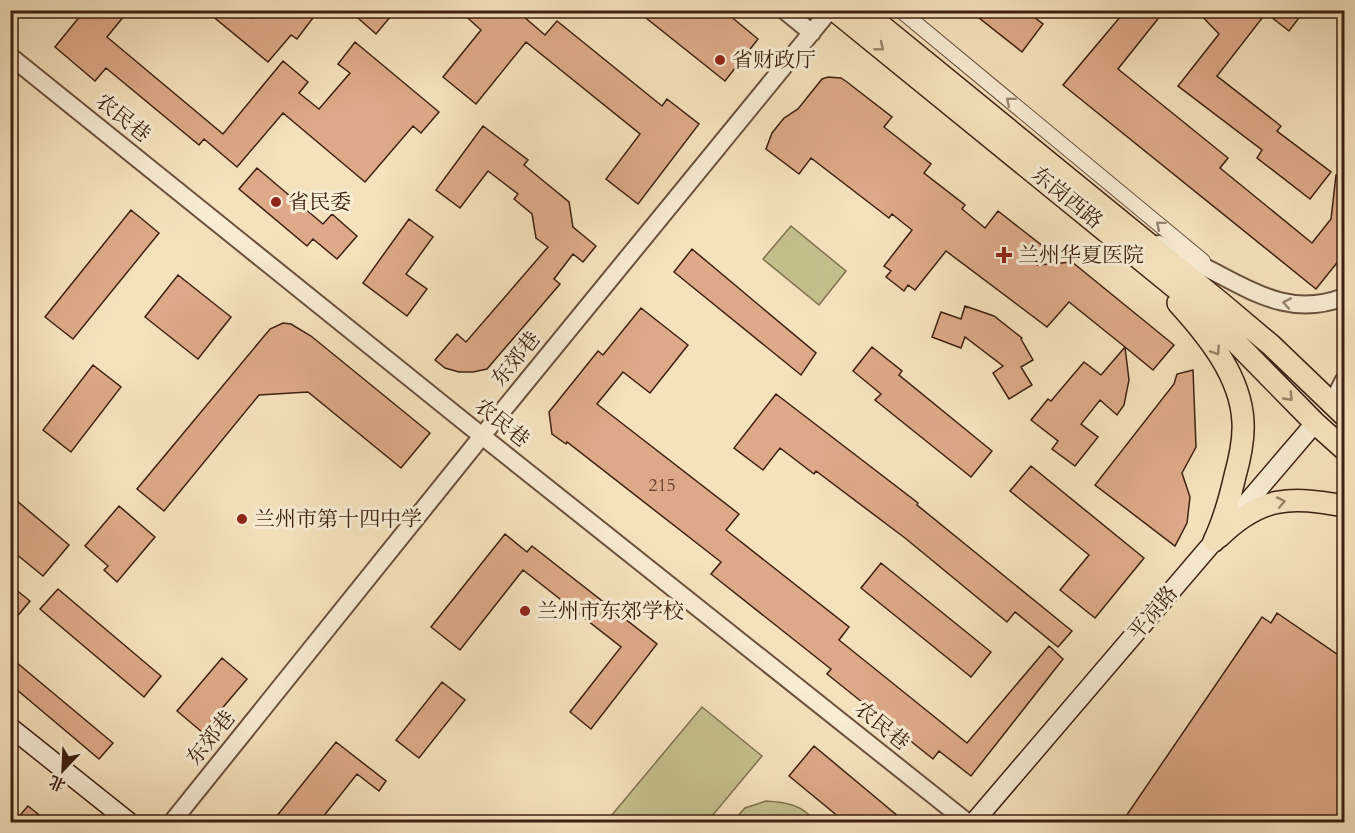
<svg xmlns="http://www.w3.org/2000/svg" width="1355" height="833" viewBox="0 0 1355 833" font-family="Cardo,'Noto Serif SC',serif">
  <style>
    .green { fill: #c4c08c; stroke: #81704f; stroke-width: 1.5 }
    .building { fill: #dea988; stroke: #3e2112; stroke-width: 1.5 }
    .lines { fill: none; stroke-linecap: round; stroke-linejoin: round }
    .minor-casing { stroke: #6c513d; stroke-width: 16 }
    .tertiary-casing { stroke: #6c513d; stroke-width: 20 }
    .secondary-casing { stroke: #3e2112; stroke-width: 21 }
    .primary-casing { stroke: #3e2112; stroke-width: 24 }
    .minor { stroke: #f8ecd4; stroke-width: 14 }
    .tertiary { stroke: #f8ecd4; stroke-width: 16 }
    .secondary { stroke: #f8ecd4; stroke-width: 18 }
    .primary { stroke: #f5e2bd; stroke-width: 21 }
    .oneway { stroke: #9a8268 }
    .oneway2 { stroke: #9b8673 }
    .poi-dot { fill: #8f2418; stroke: #f8ecd4; stroke-width: 2 }
    .labels { text-anchor: middle; dominant-baseline: central; stroke-width: 6; stroke-linejoin: round; paint-order: stroke }
    .number-label { font-size: 18px; fill: #664330 }
    .poi-label { font-size: 21px; fill: #3e2112; stroke: #f8ecd4; text-anchor: start }
    .street-label { font-size: 21px; fill: #3e2112; stroke: #f8ecd4 }
  </style>
  <rect width="100%" height="100%" fill="#f5e2bd"/>
  <filter id="stains"><feTurbulence type="fractalNoise" baseFrequency=".00333" numOctaves="4"/><feColorMatrix values="0 0 0 0 .2 0 0 0 0 .09 0 0 0 0 .02 0 0 0 .5 -.17"/></filter>
  <radialGradient id="worn" r=".72"><stop offset=".6" stop-color="#630" stop-opacity="0"/><stop offset="1" stop-color="#630" stop-opacity=".3"/></radialGradient>
  <path class="green" d="M791,226L846,271L819,305L763,259Z
    M702,707L762,756L707,822H606Z
    M766,801C785,802 804,805 815,822H732L745,808Z"/>
  <path class="building" d="M85,10H117L124,16L107,37L223,134L283,61L308,82L299,93L319,109L350,73L338,64L355,42L439,112L421,133L413,126L365,182L283,113L237,167L204,139L199,145L106,68L95,81L55,47Z
    M205,10H244L253,18L259,10H319L297,39L291,35L268,62Z
    M349,10H396L376,34Z
    M459,10H516L545,35L557,21L662,106L667,99L699,124L638,204L606,179L640,134L526,42L476,104L443,77L481,30Z
    M636,10H723L758,39L725,81Z
    M969,10H1025L1043,24L1022,52Z
    M1126,10H1165L1118,69L1228,158L1220,168L1312,243L1331,219L1336,175L1344,176V254L1316,289L1063,85Z
    M1196,10H1305L1289,31L1266,13L1217,76L1281,126L1277,131L1331,172L1310,199L1257,158L1262,150L1178,86L1219,34Z
    M828,77L841,78L847,82L892,117L884,127L931,164L924,173L965,205L962,209L985,228L998,211L1049,251L1038,265L1072,262L1174,345L1153,370L1125,347L1129,380L1124,405L1117,415L1100,400L1081,424L1098,437L1075,466L1052,449L1058,441L1031,420L1048,399L1051,401L1084,362L1101,375L1125,347L1069,302L1047,327L946,251L915,290L908,285L904,291L886,277L891,271L884,266L912,230L892,214L889,218L811,158L799,174L766,149L772,133L784,118L798,109L822,79Z
    M483,126L528,160L524,165L569,202L573,227L596,246L583,262L573,254L554,279L560,284L487,369L473,372H459L445,368L435,360L457,334L466,342L548,247L536,238L532,214L514,199L518,194L488,171L460,208L436,190Z
    M257,168L323,224L332,214L357,236L337,259L313,239L307,246L239,189Z
    M131,210L159,233L73,339L45,317Z
    M409,219L433,237L406,274L427,289L407,316L363,283Z
    M692,249L816,353L801,375L674,272Z
    M178,275L231,317L198,359L145,317Z
    M965,306L994,316L1022,338L1021,339L1033,360L1021,367L1032,385L1009,399L993,373L1003,366L965,337L961,348L932,337L941,312L961,319Z
    M641,308L688,345L650,393L623,372L597,404L739,514L726,530L849,627L839,640L967,743L1049,646L1063,659L971,776L939,751L933,759L827,674L831,669L711,574L721,562L567,442L566,444L552,434L549,412L598,351L603,355Z
    M283,323L291,324L311,336L430,433L401,468L308,392L259,395L164,511L137,489L270,329Z
    M872,347L902,371L899,375L992,451L971,477L875,400L881,394L853,371Z
    M93,365L121,387L71,452L43,430Z
    M1193,370L1196,447L1182,473L1190,497L1187,523L1175,546L1095,485L1174,384L1177,374Z
    M776,394L918,503L917,505L1072,631L1058,647L1015,612L1007,622L905,538L816,471L814,474L780,448L763,470L734,448Z
    M1031,466L1144,558L1095,618L1060,590L1089,555L1010,491Z
    M10,495L69,545L43,576L10,549Z
    M119,506L155,537L117,582L104,570L108,566L85,546Z
    M505,534L527,552L532,546L657,644L591,729L570,712L621,647L523,570L460,650L431,627Z
    M881,563L991,652L971,677L861,588Z
    M10,585L30,601L10,625Z
    M58,589L161,676L144,697L40,609Z
    M1277,613L1344,659V822H1122L1262,617L1271,623Z
    M10,657L113,743L99,759L10,684Z
    M222,658L247,679L202,732L177,711Z
    M442,682L465,700L419,758L396,740Z
    M336,742L386,781L379,791L357,774L319,822H272Z
    M814,746L905,822H845L789,776Z
    M28,806L48,822H14Z"/>
  <g class="lines">
    <g class="minor-casing">
      <path id="minor" d="M900,10L1203,261"/>
    </g>
    <g class="tertiary-casing">
      <path id="tertiary" d="M784,10L812,33
        M10,56L482,436L967,822
        M1159,244C1180,255 1201,265 1222,276C1263,298 1298,315 1344,297
        M1332,403L1344,380
        M172,822L482,436L830,10"/>
    </g>
    <g class="secondary-casing">
      <path id="secondary" d="M10,727L129,822
        M974,822L1315,423"/>
    </g>
    <g class="primary-casing">
      <path id="primary" d="M834,10L1210,316L1315,423L1344,449
        M862,10L1221,303L1271,345L1344,415
        M1178,303C1207,335 1241,376 1243,422C1244,440 1240,458 1235,476C1230,498 1224,520 1214,541
        M1219,537C1261,496 1290,496 1344,506"/>
    </g>
    <use href="#minor" class="minor"/>
    <use href="#tertiary" class="tertiary"/>
    <use href="#secondary" class="secondary"/>
    <use href="#primary" class="primary"/>
  </g>
  <defs><path id="oneway-chevron" d="M-2-3.5L2.5 0L-2 3.5" fill="none" stroke-width="1.6" stroke-linecap="round" stroke-linejoin="round" transform="scale(1.5)"/></defs>
  <g class="oneway">
    <use href="#oneway-chevron" transform="translate(880 47) rotate(39)"/>
    <use href="#oneway-chevron" transform="translate(1216 351) rotate(56)"/>
    <use href="#oneway-chevron" transform="translate(1289 397) rotate(46)"/>
    <use href="#oneway-chevron" transform="translate(1281 502) rotate(-11)"/>
  </g>
  <g class="oneway2">
    <use href="#oneway-chevron" transform="translate(1010 101) rotate(-140)"/>
    <use href="#oneway-chevron" transform="translate(1160 225) rotate(-140)"/>
    <use href="#oneway-chevron" transform="translate(1287 303) rotate(-170)"/>
  </g>
  <g class="poi-dot">
    <circle cx="720" cy="60" r="6"/>
    <circle cx="276" cy="202" r="6"/>
    <path d="M1001 246h6v6h6v6h-6v6h-6v-6h-6v-6h6z"/>
    <circle cx="242" cy="519" r="6"/>
    <circle cx="525" cy="611" r="6"/>
  </g>
  <g class="labels">
    <g class="number-label">
      <text x="662" y="485">215</text>
    </g>
    <g class="poi-label">
      <text x="732" y="60">省财政厅</text>
      <text x="288" y="202">省民委</text>
      <text x="1018" y="255">兰州华夏医院</text>
      <text x="254" y="519">兰州市第十四中学</text>
      <text x="537" y="611">兰州市东郊学校</text>
    </g>
    <g class="street-label">
      <text transform="translate(123 118) rotate(39)">农民巷</text>
      <text transform="translate(1067 198) rotate(39)">东岗西路</text>
      <text transform="translate(516 359) rotate(-51)">东郊巷</text>
      <text transform="translate(502 423) rotate(39)">农民巷</text>
      <text transform="translate(1153 613) rotate(-50)">平凉路</text>
      <text transform="translate(882 726) rotate(39)">农民巷</text>
      <text transform="translate(211 738) rotate(-51)">东郊巷</text>
    </g>
  </g>
  <rect width="1355" height="833" fill="none" stroke="#f5e2bd" stroke-width="36"/>
  <rect x="12" y="12" width="1331" height="809" fill="none" stroke="#3e2112" stroke-width="3"/>
  <rect x="18" y="18" width="1319" height="797" fill="none" stroke="#3e2112" stroke-width="1.5"/>
  <g transform="translate(63 770) rotate(203)" stroke="#f8ecd4" stroke-width="4.5" paint-order="stroke">
  <path d="M0-4.5L10 22L0 15L-10 22Z" fill="#3e2112"/>
  <text y="-9" font-size="16" font-weight="bold" text-anchor="middle" fill="#3e2112">北</text>
  </g>
  <rect width="100%" height="100%" filter="url(#stains)"/>
  <rect width="100%" height="100%" fill="url(#worn)"/>
</svg>
